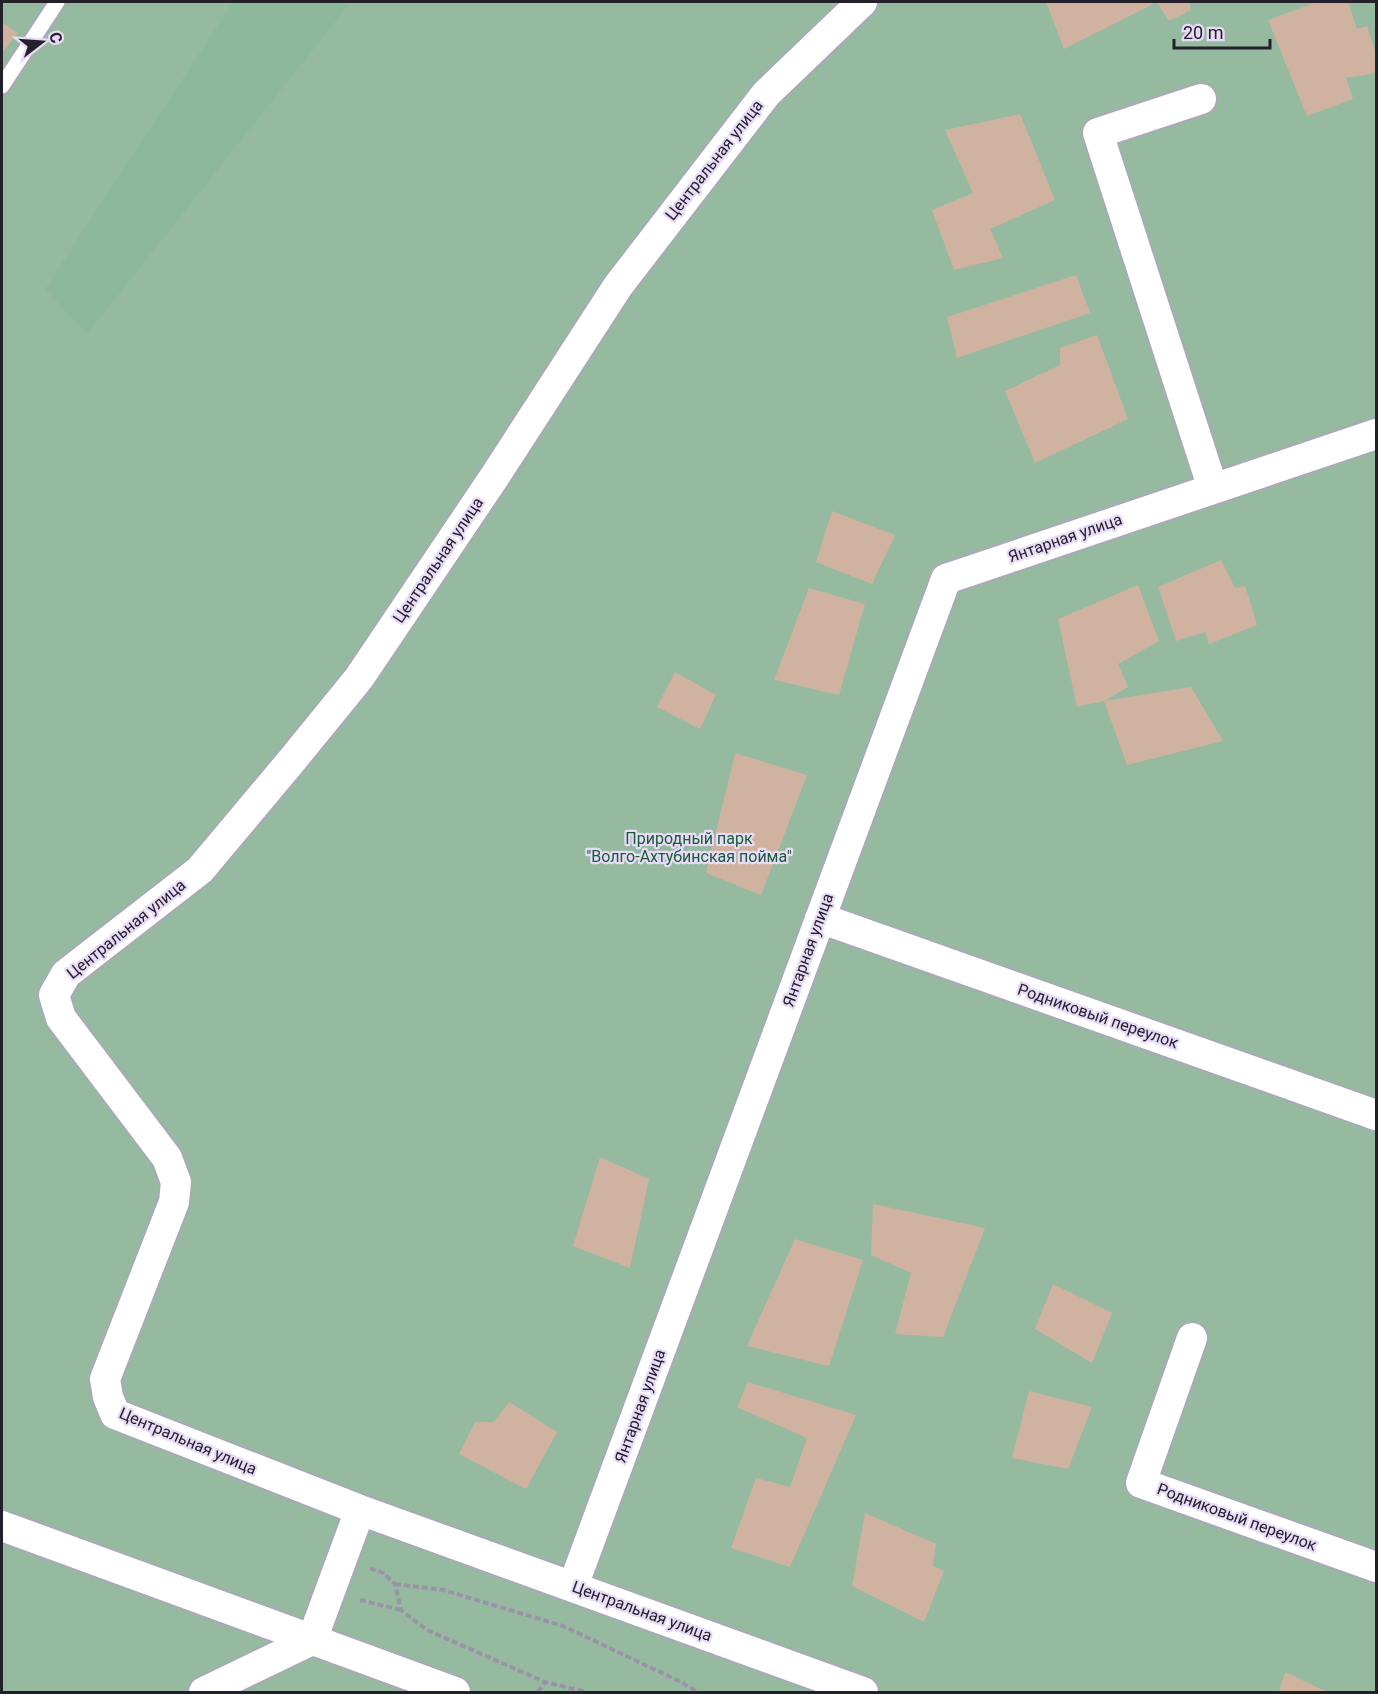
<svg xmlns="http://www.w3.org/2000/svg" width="1378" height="1694" viewBox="0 0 1378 1694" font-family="Roboto,sans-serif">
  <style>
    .green { fill: #95baa0 }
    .forest { fill: #8db99a }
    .building { fill: #d0b2a1 }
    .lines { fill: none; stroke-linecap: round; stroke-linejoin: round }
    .lane-casing { stroke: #afa3bf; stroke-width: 18 }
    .street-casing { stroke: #afa3bf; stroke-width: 33 }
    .path { stroke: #9c92a8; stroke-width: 4; stroke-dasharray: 6 3; stroke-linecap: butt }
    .lane { stroke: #fff; stroke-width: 15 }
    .street { stroke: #fff; stroke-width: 30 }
    .labels { text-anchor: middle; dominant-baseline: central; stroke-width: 4.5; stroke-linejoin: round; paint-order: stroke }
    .street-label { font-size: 16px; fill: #24202a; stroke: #e8dbf8 }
    .park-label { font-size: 16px; fill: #165c35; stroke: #e8dbf8 }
  </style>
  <rect width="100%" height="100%" fill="#e8dbf8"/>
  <path class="green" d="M2,2H1376V1692H2Z"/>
  <path class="forest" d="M233,2H351L87,334L45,289Z"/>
  <path class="building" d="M1046,2H1157L1064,49Z
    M1157,2H1189L1191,10L1169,21Z
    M1317,2H1348L1357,29L1367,26L1376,54V73L1346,78L1353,99L1307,116L1268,20Z
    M2,22L18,33L2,53Z
    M1020,114L1055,200L990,229L1003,258L954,270L932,210L973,193L945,130Z
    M1076,275L1090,313L957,358L947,317Z
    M1097,335L1128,419L1035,463L1005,391L1060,365V348Z
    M832,511L895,535L872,584L816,562Z
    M1221,560L1235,588L1245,586L1257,625L1209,644L1205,632L1176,641L1158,587Z
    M1138,585L1159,641L1118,664L1128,687L1104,701L1077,707L1058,619Z
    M809,588L865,604L839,695L774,680Z
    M675,672L716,695L700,729L657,707Z
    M1191,687L1223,741L1127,765L1104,701Z
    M735,753L807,775L761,895L706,873Z
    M600,1157L649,1179L630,1268L573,1246Z
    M873,1204L985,1228L943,1337L895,1334L911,1273L871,1255Z
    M795,1239L863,1260L829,1366L747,1346Z
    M1053,1284L1112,1313L1092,1363L1035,1329Z
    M748,1382L856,1415L790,1567L731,1548L756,1478L790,1487L807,1438L737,1407Z
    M1029,1391L1092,1407L1068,1469L1012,1458Z
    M509,1402L557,1432L526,1489L459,1454L475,1422H494Z
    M865,1513L936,1544L933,1566L944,1571L924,1622L852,1586Z
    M1285,1672L1327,1692H1279Z"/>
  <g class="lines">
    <g class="lane-casing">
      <path id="lane" d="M2,86L57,2"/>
    </g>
    <g class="street-casing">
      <path id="street" d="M862,2L766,94L618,286L495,476L359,678L293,759L200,870L66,974L54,995L61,1018L167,1158L176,1182L174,1202L105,1379L108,1397L115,1414L360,1510L863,1692
        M1201,99L1098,133L1213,489
        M820,918L1376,1115
        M1192,1338L1141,1483L1376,1567
        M2,1526L455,1692
        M573,1586L946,579L1376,434
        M204,1692L312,1640L360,1510"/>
    </g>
    <path class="path" d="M370,1568L383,1573L395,1584L401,1610L427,1630L545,1682L587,1692
      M395,1584L443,1590L563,1626L679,1681L698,1692
      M360,1600L401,1610
      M538,1692L545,1682"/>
    <use href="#lane" class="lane"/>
    <use href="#street" class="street"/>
  </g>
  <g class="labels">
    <g class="street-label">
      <text transform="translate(714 160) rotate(-52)">Центральная улица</text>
      <text transform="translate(1065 538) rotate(-19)">Янтарная улица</text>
      <text transform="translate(438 560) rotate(-56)">Центральная улица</text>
      <text transform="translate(126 929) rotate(-39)">Центральная улица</text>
      <text transform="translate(808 950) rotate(-70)">Янтарная улица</text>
      <text transform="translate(1098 1016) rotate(19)">Родниковый переулок</text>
      <text transform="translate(640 1406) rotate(-70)">Янтарная улица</text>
      <text transform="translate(188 1441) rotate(23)">Центральная улица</text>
      <text transform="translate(1237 1517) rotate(20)">Родниковый переулок</text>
      <text transform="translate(642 1611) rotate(20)">Центральная улица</text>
    </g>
    <g class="park-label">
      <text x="689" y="838">Природный парк<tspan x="689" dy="18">"Волго-Ахтубинская пойма"</tspan></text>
    </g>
  </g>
  <rect width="1378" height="1694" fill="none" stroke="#24202a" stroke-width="6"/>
  <g transform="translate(42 42) rotate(73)" stroke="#e8dbf8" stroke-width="4.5" paint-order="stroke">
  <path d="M0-4.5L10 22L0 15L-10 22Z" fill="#24202a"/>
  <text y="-9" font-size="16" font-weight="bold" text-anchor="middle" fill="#24202a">С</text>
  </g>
  <path d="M1174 39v9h96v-9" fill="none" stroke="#24202a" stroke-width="3"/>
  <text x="1183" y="39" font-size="18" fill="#24202a" stroke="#e8dbf8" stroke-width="4.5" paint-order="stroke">20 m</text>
</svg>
